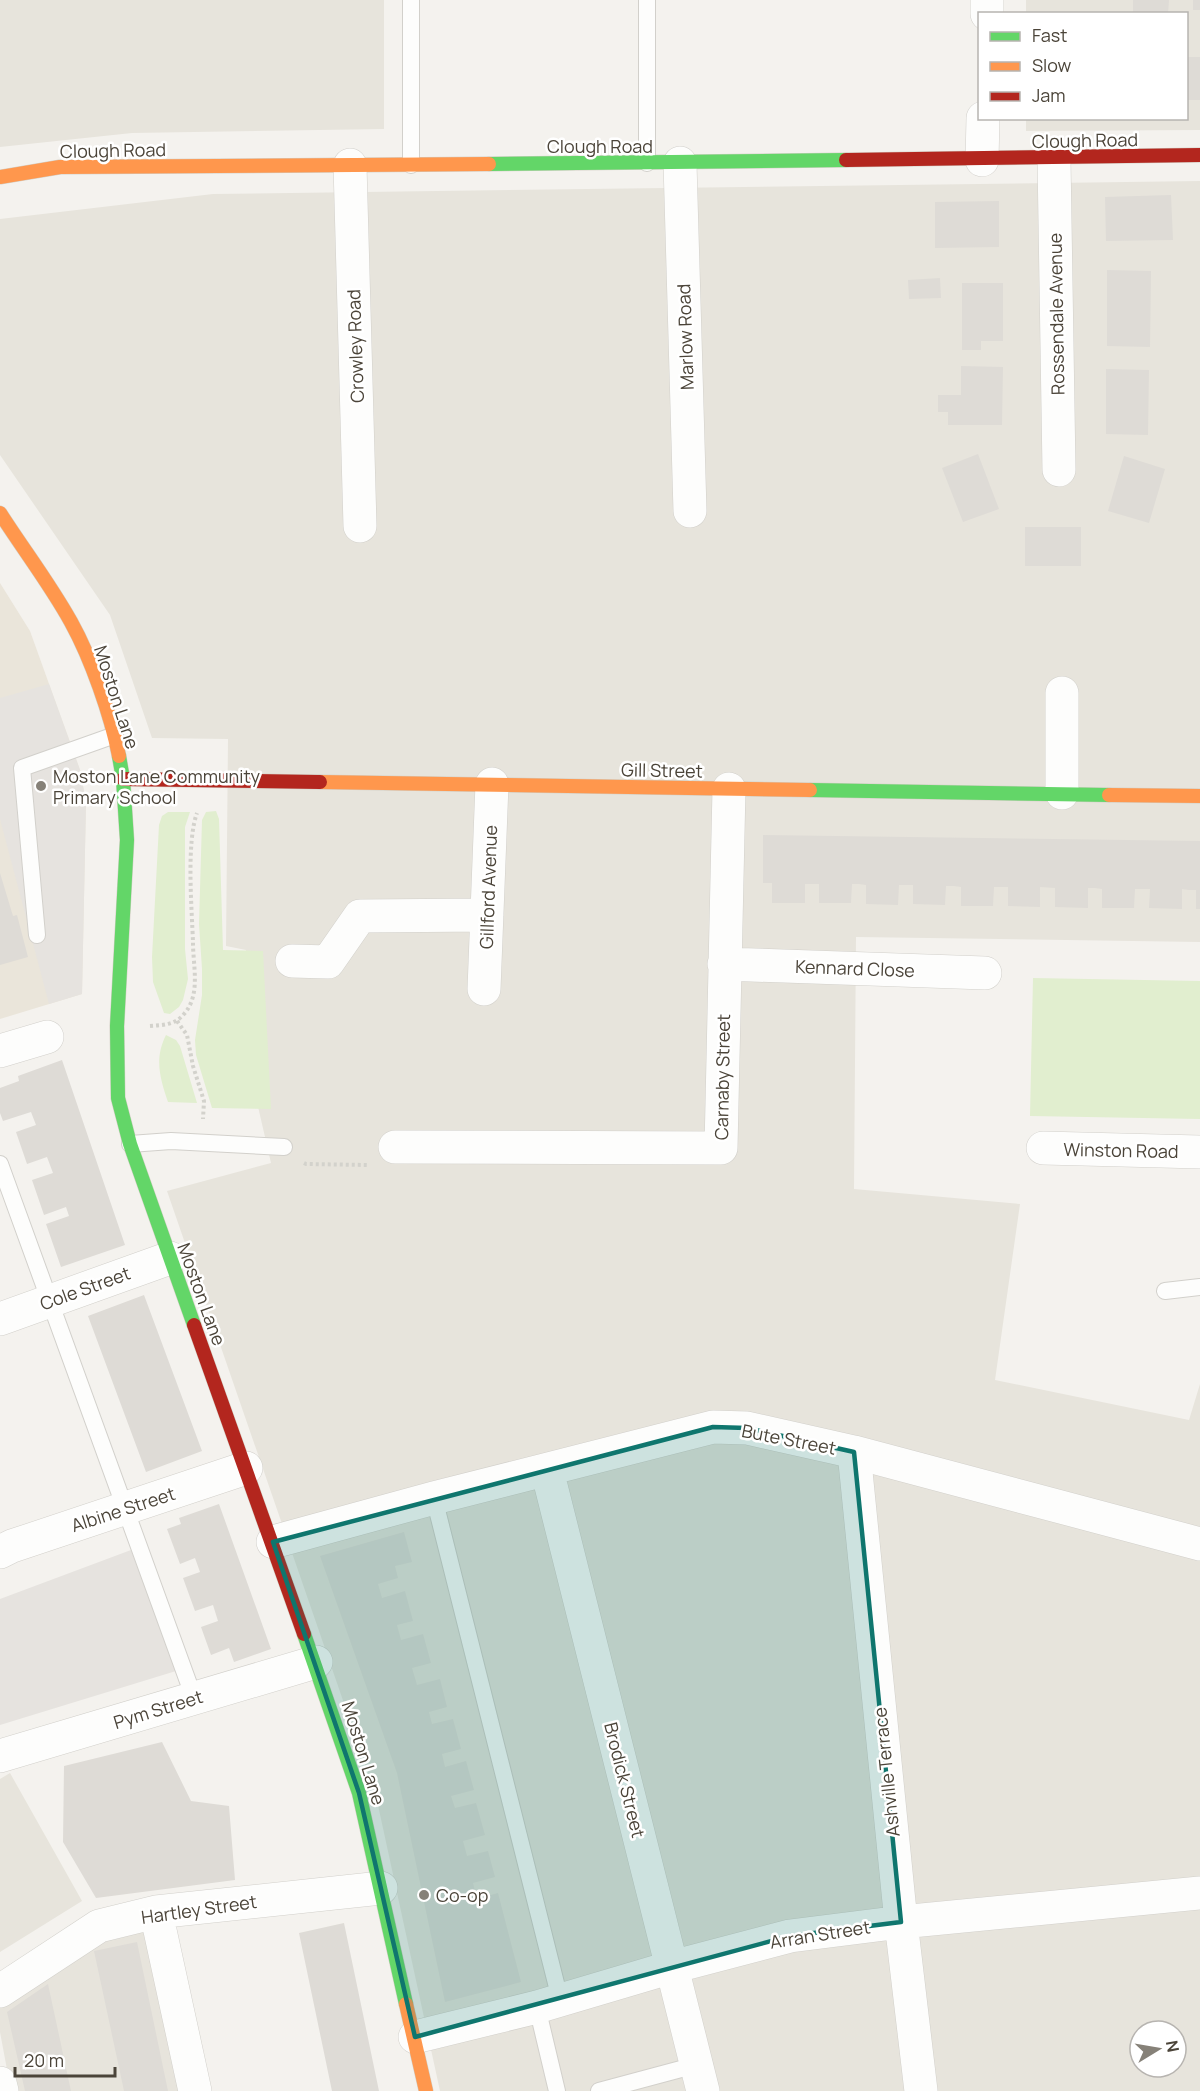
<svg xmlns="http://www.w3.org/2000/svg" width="1200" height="2091" viewBox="0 0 1200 2091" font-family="Manrope,sans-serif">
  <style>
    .residential { fill: #e7e4dc; fill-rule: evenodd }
    .education { fill: #eae5da }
    .green { fill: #e1eecf }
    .parking { fill: #e6e3df }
    .building { fill: #dedbd6 }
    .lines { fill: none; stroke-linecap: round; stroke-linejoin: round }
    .lane-casing { stroke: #d2d0cb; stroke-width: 18 }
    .street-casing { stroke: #d2d0cb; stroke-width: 34 }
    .fast-casing { stroke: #d3cfc5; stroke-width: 15 }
    .slow-casing { stroke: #d3cfc5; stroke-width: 15 }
    .jam-casing { stroke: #d3cfc5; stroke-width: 15 }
    .path { stroke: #d3d2cc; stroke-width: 4; stroke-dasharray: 3 3; stroke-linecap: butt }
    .lane { stroke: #fdfdfc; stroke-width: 16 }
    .street { stroke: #fdfdfc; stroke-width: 33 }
    .fast { stroke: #63d668; stroke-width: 14 }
    .slow { stroke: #ff974d; stroke-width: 14 }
    .jam { stroke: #b3261e; stroke-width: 14 }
    .marked { fill: #0f766e; fill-opacity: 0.2; stroke: #0f766e; stroke-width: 4.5; stroke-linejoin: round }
    .poi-dot { fill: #868178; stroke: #fff; stroke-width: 2 }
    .labels { text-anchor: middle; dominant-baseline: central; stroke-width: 5; stroke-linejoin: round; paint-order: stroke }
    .street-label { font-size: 18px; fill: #4b4439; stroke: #fff }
    .poi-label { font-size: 18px; fill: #4b4439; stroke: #fff; text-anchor: start }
  </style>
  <rect width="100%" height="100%" fill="#f4f2ee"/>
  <path class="residential" d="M0,0H384V129L132,133L0,147Z
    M1026,0H1200V130L1026,131V119L1186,118V14L1026,13Z
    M1200,181V942L856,937L854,1189L1020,1204L995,1380L1189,1420L1200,1384V2091H440L376,1796L167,1191L271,1163L247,1059L246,950L226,946L228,739L152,738L110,615L0,455V219L213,194ZM1140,2031H1176V2067H1140Z
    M10,1773L82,1901L0,1952V1779Z
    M148,1931L182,2091H11L0,2032V1999L103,1935Z"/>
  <path class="education" d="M0,583L30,631L80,770L86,802L82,994L0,1019Z"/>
  <path class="green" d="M216,811L219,819L223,950L263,951L271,1109L212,1108L196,1055L195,1040L202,995V969L199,924L202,820L206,812Z
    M168,812H190L185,827V949L188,979L183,1000L179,1007L170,1014L164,1013L153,982L152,957L159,825L162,816Z
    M1033,978L1200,981V1119L1030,1116Z
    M166,1035L176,1040L180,1046L197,1103L168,1102C160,1078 154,1059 166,1035Z"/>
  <path class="parking" d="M49,684L80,770L86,802L82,994L49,1004L0,819V698Z
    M131,1550L176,1671L0,1725V1599Z"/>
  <path class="building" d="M1133,0H1169L1168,14H1133Z
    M1193,0H1200V10H1193Z
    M1186,57H1200V100H1186Z
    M1171,195L1173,240L1106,241L1105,197Z
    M999,201V247L935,248V202Z
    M1107,270L1151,271L1150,347L1107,346Z
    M940,278L941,298L909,299L908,280Z
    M962,283H1003V341H981V350H962Z
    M961,366L1003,367L1002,425H948V412H938V395H961Z
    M1106,369L1149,370L1148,435L1106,434Z
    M978,454L999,509L963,522L942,468Z
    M1124,456L1165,469L1149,523L1108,511Z
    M1025,527H1081V566H1025Z
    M763,835L1200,841V909H1196V890H1189L1182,889V909L1149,908L1150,889H1135L1134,908H1102V889L1095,888H1088V908L1055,907V888L1040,887V907L1008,906V887H994L993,906H961V887L954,886H946L945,905L913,904V885H899L898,905L866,904V885L859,884H852L851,903H819V884H805V903H772V883H763Z
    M0,873L13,916L17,915L28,957L0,965Z
    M62,1060L125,1245L61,1267L46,1224L69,1216L66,1207L44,1215L32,1180L53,1173L47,1157L27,1164L16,1132L36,1125L31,1112L3,1121L0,1113V1088L19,1081L18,1076Z
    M144,1295L202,1451L146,1472L88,1316Z
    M219,1504L271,1649L234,1662L229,1648L211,1655L201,1627L218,1621L213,1605L195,1611L183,1578L200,1572L195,1558L180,1564L167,1529L181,1524L179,1518Z
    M404,1532L412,1562L395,1566L398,1578L378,1584L382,1598L405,1591L413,1621L397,1625L401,1640L423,1634L431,1663L412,1668L417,1685L440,1679L447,1707L429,1712L432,1724L453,1719L461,1749L442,1754L445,1767L466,1761L474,1790L451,1796L455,1808L476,1803L485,1835L463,1841L467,1856L488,1851L495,1877L473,1883L477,1899L498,1893L521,1982L445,2002L397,1773L320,1556Z
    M162,1742L191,1801L229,1806L235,1880L96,1898L63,1842L64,1766Z
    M344,1923L379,2091H332L299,1933Z
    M137,1942L168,2091H124L94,1951Z
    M48,1984L71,2091H25L7,2012Z"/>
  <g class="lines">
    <g class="lane-casing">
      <path id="lane" d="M647,163V0
        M411,165V0
        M37,935L22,768L115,735
        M130,1144L171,1141L284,1147
        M0,1164L194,1698
        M1165,1291L1200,1287
        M434,1498L560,1999
        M537,2007L557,2091
        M599,2091L696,2065"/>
    </g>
    <g class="street-casing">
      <path id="street" d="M987,14V0
        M1054,159L1059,470
        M982,160L983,118
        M680,163L690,511
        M350,165L360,526
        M1062,793V693
        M292,961L328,962L360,916L487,915
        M724,964L985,973
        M484,989L492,784
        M0,1051L47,1037
        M395,1147L721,1148L729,789
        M1043,1148L1200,1152
        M0,1319L170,1258
        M854,1452L901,1922L921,2091
        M547,1470L703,2091
        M273,1542L434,1498L713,1427L747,1428L854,1452L1200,1544
        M0,1552L12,1546L246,1468
        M0,1756L316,1662
        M156,1912L195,2091
        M0,1991L99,1926L156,1912L381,1888
        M415,2037L537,2007L672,1967L790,1936L901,1922L1200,1893
        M0,2083L2,2091"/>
    </g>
    <g class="fast-casing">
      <path id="fast" d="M489,164L846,160
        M119,756L123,779L127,840L117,1026L118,1098L130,1144L194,1325
        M810,790L1109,795
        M304,1634L359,1793L406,2004"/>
    </g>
    <g class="slow-casing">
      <path id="slow" d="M0,177L60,167L489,164
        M0,513C23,549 50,584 71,622C91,658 111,715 119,756
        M320,782L810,790
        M1109,795L1200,796
        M406,2004L426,2091"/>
    </g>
    <g class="jam-casing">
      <path id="jam" d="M846,160L1200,155
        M123,779L320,782
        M194,1325L304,1634"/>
    </g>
    <path class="path" d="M177,1021L187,1035L193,1066L204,1101L203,1119
      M150,1026C163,1025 175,1025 184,1014C201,995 193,966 193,943C192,910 186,843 197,813
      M304,1163L306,1164L368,1165"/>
    <use href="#lane" class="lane"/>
    <use href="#street" class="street"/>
    <use href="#fast" class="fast"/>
    <use href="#slow" class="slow"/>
    <use href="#jam" class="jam"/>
  </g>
  <path class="marked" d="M713,1427L747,1428L854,1452L901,1922L790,1936L415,2037L359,1793L273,1542Z"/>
  <g class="poi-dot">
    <circle cx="41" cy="786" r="6"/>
    <circle cx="424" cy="1895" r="6"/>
  </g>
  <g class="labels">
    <g class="street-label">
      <text transform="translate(1085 140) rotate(-1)">Clough Road</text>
      <text x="600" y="146">Clough Road</text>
      <text transform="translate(113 150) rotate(-1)">Clough Road</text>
      <text transform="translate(1056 314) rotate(-91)">Rossendale Avenue</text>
      <text transform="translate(685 337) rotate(-92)">Marlow Road</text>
      <text transform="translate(355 346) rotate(-92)">Crowley Road</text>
      <text transform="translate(117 697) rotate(72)">Moston Lane</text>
      <text transform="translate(662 770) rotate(1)">Gill Street</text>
      <text transform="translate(488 887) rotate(-88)">Gillford Avenue</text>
      <text transform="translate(855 968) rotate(2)">Kennard Close</text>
      <text transform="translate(722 1077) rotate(-89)">Carnaby Street</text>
      <text transform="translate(1121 1150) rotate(1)">Winston Road</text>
      <text transform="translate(85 1288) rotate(-20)">Cole Street</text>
      <text transform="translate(202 1294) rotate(70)">Moston Lane</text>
      <text transform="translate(789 1439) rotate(11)">Bute Street</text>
      <text transform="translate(123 1509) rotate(-18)">Albine Street</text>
      <text transform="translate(158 1709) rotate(-17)">Pym Street</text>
      <text transform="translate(364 1753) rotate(73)">Moston Lane</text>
      <text transform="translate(886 1772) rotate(-96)">Ashville Terrace</text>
      <text transform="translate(625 1780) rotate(76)">Brodick Street</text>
      <text transform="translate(199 1909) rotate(-8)">Hartley Street</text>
      <text transform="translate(820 1934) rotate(-9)">Arran Street</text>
    </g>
    <g class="poi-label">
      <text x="53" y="776">Moston Lane Community<tspan x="53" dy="21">Primary School</tspan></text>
      <text x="436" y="1895">Co-op</text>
    </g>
  </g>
  <rect x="978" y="12" width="210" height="108" fill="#ffffff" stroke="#b7b4b0" stroke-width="1.5"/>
  <rect x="990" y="32" width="30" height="9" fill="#63d668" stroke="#b7b4b0" stroke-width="1.5"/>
  <text x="1032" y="42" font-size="18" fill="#4b4439">Fast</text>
  <rect x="990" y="62" width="30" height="9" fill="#ff974d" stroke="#b7b4b0" stroke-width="1.5"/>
  <text x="1032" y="72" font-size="18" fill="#4b4439">Slow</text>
  <rect x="990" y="92" width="30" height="9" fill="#b3261e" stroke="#b7b4b0" stroke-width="1.5"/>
  <text x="1032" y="102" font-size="18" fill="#4b4439">Jam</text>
  <g transform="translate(1158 2049) rotate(79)"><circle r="28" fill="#ffffff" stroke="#b7b4b0" stroke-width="1.5"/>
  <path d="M0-4.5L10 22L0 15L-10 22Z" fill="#868178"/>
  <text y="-9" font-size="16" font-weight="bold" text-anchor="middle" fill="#4b4439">N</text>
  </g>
  <path d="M15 2067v9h100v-9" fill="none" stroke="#4b4439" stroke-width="3"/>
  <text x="24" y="2067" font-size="18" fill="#4b4439" stroke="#ffffff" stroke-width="4.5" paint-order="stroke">20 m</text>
</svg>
